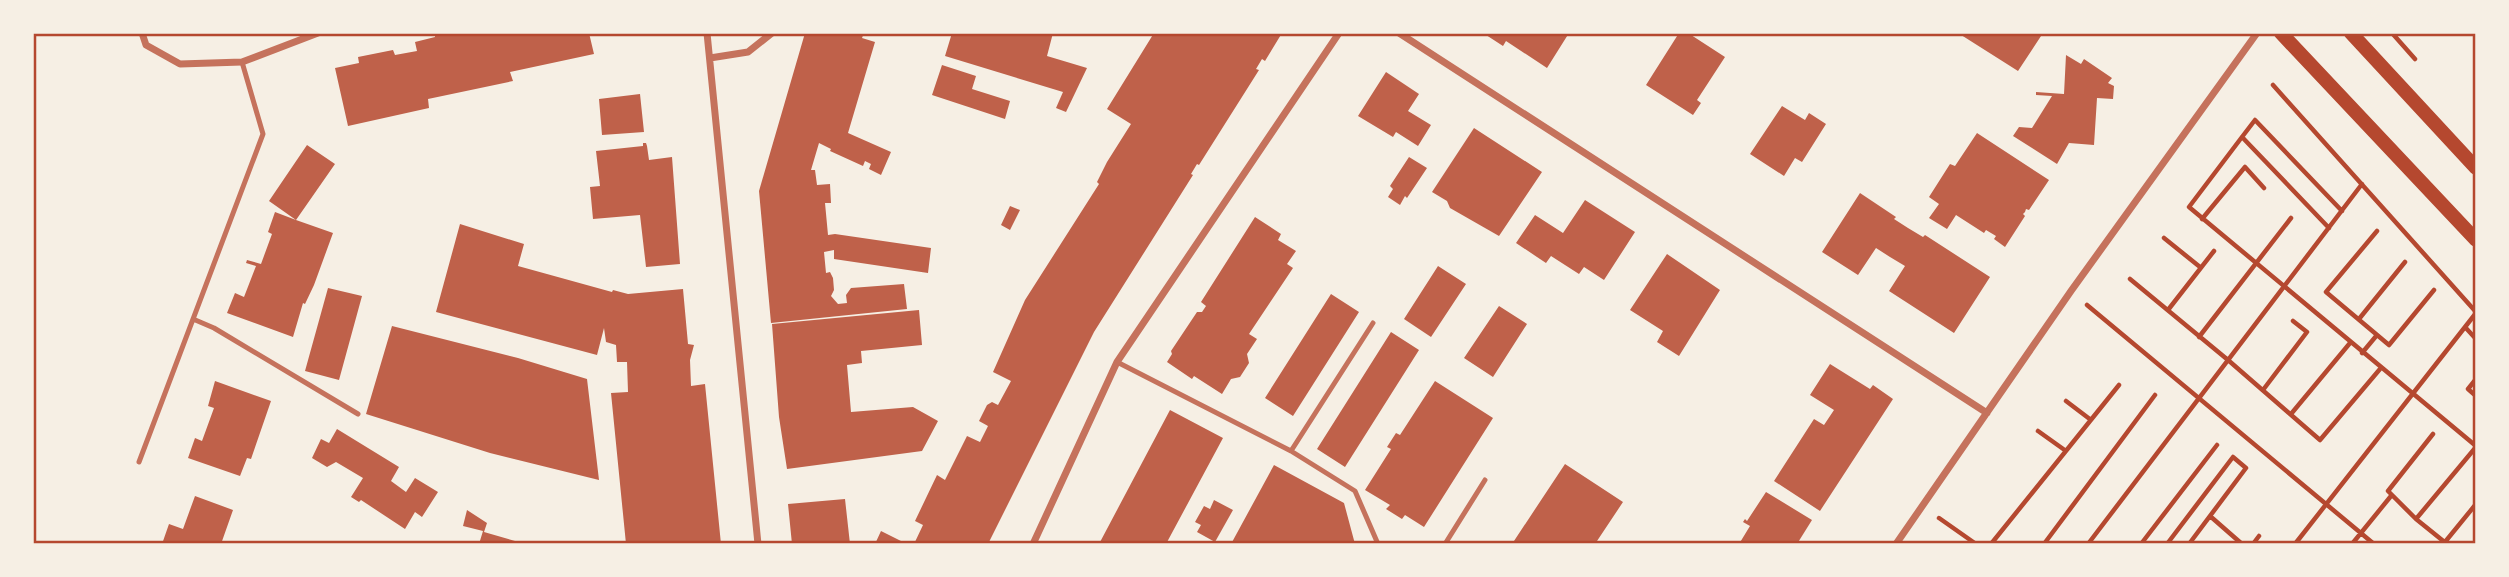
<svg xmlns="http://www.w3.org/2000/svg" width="2509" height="577" viewBox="0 0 2509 577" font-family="'Fira Sans',sans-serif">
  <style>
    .building { fill: #bf614a }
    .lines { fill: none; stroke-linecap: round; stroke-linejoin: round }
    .path { stroke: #b5482f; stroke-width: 4.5 }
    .service { stroke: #c5725c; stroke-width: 5 }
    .minor { stroke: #c5725c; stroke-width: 7 }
    .secondary { stroke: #b5482f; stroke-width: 14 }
    .neatline { fill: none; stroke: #b5482f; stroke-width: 2.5 }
  </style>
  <rect width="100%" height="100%" fill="#f6efe4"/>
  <path class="building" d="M435,33H589L594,54L510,72L513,81L428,99L429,108L348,126L335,68L359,63L358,57L393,50L395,55L417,51L415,42L435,37Z
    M805,33H864L862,38L875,42L848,133L891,152L881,175L869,169L871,164L865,161L863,166L830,151L831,149L819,143L811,170H815L817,185L830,184L831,203H825L828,235L835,234L931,248L928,273L834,259V250L824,252L826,273L830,272L833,278L834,290L831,296L838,304L847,303L846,295L851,288L904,284L907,309L771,323L759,191Z
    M952,33H1053L1047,56L1087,68L1066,112L1056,108L1063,92L945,56Z
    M1154,33H1282L1265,61L1262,59L1256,69L1259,70L1199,165L1197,164L1191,174L1193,175L1094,332L988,544H914L923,525L915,521L937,475L945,480L967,436L980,442L988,426L979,421L987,405L992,402L998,405L1011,381L993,372L1025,300L1099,184L1097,182L1107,162L1131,124L1107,109Z
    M1483,33H1569L1547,68L1506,41L1503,46Z
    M1679,33H1688L1725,57L1697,100L1701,103L1693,115L1646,85Z
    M1958,33H2043L2018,71Z
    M2066,55L2081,64L2084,59L2112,78L2108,83L2114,86L2113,99L2097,98L2094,145L2069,143L2057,164L2013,136L2019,127L2032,128L2052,96L2036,95V92L2064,94Z
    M942,65L976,76L972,89L1010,101L1005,119L932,95Z
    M1386,72L1419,94L1408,111L1431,125L1418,146L1396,132L1393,137L1358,116Z
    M640,94L644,132L602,135L599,99Z
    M1782,106L1805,120L1809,113L1826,124L1802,162L1795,158L1784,176L1750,154Z
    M1474,128L1542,172L1499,236L1450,208L1447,201L1432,192Z
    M1977,133L2049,180L2029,210L2026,209L2025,212L2023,214L2025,216L2005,247L1994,239L1996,236L1986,230L1984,233L1956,215L1947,229L1929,218L1939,204L1929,197L1950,164L1955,166Z
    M643,143H646L647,146L649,160L672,157L680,264L646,267L640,215L593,219L590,187L600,186L596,151L643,146Z
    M307,145L335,164L296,220L333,233L314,285L305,304L303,303L293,337L227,313L235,293L244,297L256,266L246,263L247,260L261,264L272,234L268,232L275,212L296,220L269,201Z
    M1409,157L1427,168L1407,198L1405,196L1400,205L1388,197L1393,189L1390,186Z
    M1860,193L1896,217L1894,219L1908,228L1923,237L1925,235L1990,277L1954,333L1889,291L1905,266L1890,257L1876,248L1858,275L1822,252Z
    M1585,200L1635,232L1604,280L1584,267L1579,274L1551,256L1546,263L1516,243L1535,215L1563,233Z
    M1010,206L1020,210L1010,230L1001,225Z
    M1255,217L1281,234L1278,240L1296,251L1287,264L1293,268L1249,334L1257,339L1247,354L1249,363L1240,377L1231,379L1222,394L1194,376L1192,379L1167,362L1172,354L1171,351L1197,312H1202L1206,306L1201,302Z
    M460,224L524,244L518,266L612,292L613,290L628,294L683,289L688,344L694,345L690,360L691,386L705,384L721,544H626L611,393L628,392L627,362H617L616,345L606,342L604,328L597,355L436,312Z
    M1667,254L1720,290L1679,356L1657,342L1663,331L1630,310Z
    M1438,266L1466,284L1431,337L1404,319Z
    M328,288L362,296L339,380L305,371Z
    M1331,294L1359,312L1293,416L1265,398Z
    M1499,306L1527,324L1493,377L1464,358Z
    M919,310L922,345L861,351L862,363L847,365L851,412L913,407L938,421L922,451L787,469L779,417L772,324Z
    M392,326L518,358L587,379L599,480L490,453L366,414Z
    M1391,332L1419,350L1345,467L1317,449Z
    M1830,364L1870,389L1873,385L1893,399L1820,511L1774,481L1814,419L1824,425L1834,410L1810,395Z
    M215,381L271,401L251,459L247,458L240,476L188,458L195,438L202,441L214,408L208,406Z
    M1435,381L1493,418L1424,527L1405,515L1402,519L1386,509L1390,505L1365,490L1391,449L1387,447L1396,433L1400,435Z
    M1170,410L1223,438L1166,544H1099Z
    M337,429L399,467L391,481L406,492L415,478L438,492L422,517L415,512L405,529L361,500L359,502L351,497L363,478L336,462L327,467L312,458L321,439L329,443Z
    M1565,464L1623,502L1595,544H1512Z
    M1274,465L1344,503L1355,544H1231Z
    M1766,492L1812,520L1797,544H1739L1750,526L1743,522L1745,519L1747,521Z
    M195,496L233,510L221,544H162L169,524L183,529Z
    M845,499L850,544H792L788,504Z
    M1214,500L1233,510L1215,542L1197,532L1201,525L1195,522L1204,506L1210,509Z
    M467,510L487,523L484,532L515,541L514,544H479L483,531L463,526Z
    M881,531L907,544H875Z"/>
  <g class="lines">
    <path class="path" d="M2392,33L2415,59
      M2273,85L2476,312
      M2242,137L2255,120L2342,211
      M2202,219L2245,167L2264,188
      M2329,228L2242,137L2189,207L2476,446
      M2377,231L2326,292L2389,345L2434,290
      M2164,238L2200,267
      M2130,279L2228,360L2320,440L2380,369
      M2087,305L2374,544
      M2168,310L2214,251
      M2359,319L2405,262
      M2465,327L2476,339
      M2199,337L2291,218
      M2362,353L2377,335
      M2476,379L2468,389L2476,396
      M2263,390L2307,332L2293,321
      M2066,401L2091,420
      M2291,414L2350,343
      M2038,431L2066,451
      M2433,434L2388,491L2416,519L2447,544
      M2210,516L2242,544
      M1939,518L1976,544
      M2416,519L2476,447
      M2445,542L2476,504
      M1991,544L2119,385
      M2044,544L2155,395
      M2088,544L2362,184
      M2141,544L2217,445
      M2167,544L2233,457L2246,468L2189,544
      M2253,544L2259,536
      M2295,544L2476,313
      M2352,544L2391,496"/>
    <path class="service" d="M193,319L214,328L358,414
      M1117,362L1291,451L1355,491L1378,544
      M1291,451L1373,323
      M139,462L263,134L242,62
      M1445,544L1485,480"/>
    <path class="minor" d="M142,33L146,45L180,64L242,62L318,33
      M707,33L758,544
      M1399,33L1987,413
      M710,58L748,52L772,33
      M1033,544L1117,362L1339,33
      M1896,544L2071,291L2257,33"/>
    <path class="secondary" d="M2281,33L2476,240
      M2351,33L2476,168"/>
  </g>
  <rect width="2509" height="577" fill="none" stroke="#f6efe4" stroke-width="70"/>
  <rect x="35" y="35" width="2439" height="507" class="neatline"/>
</svg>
